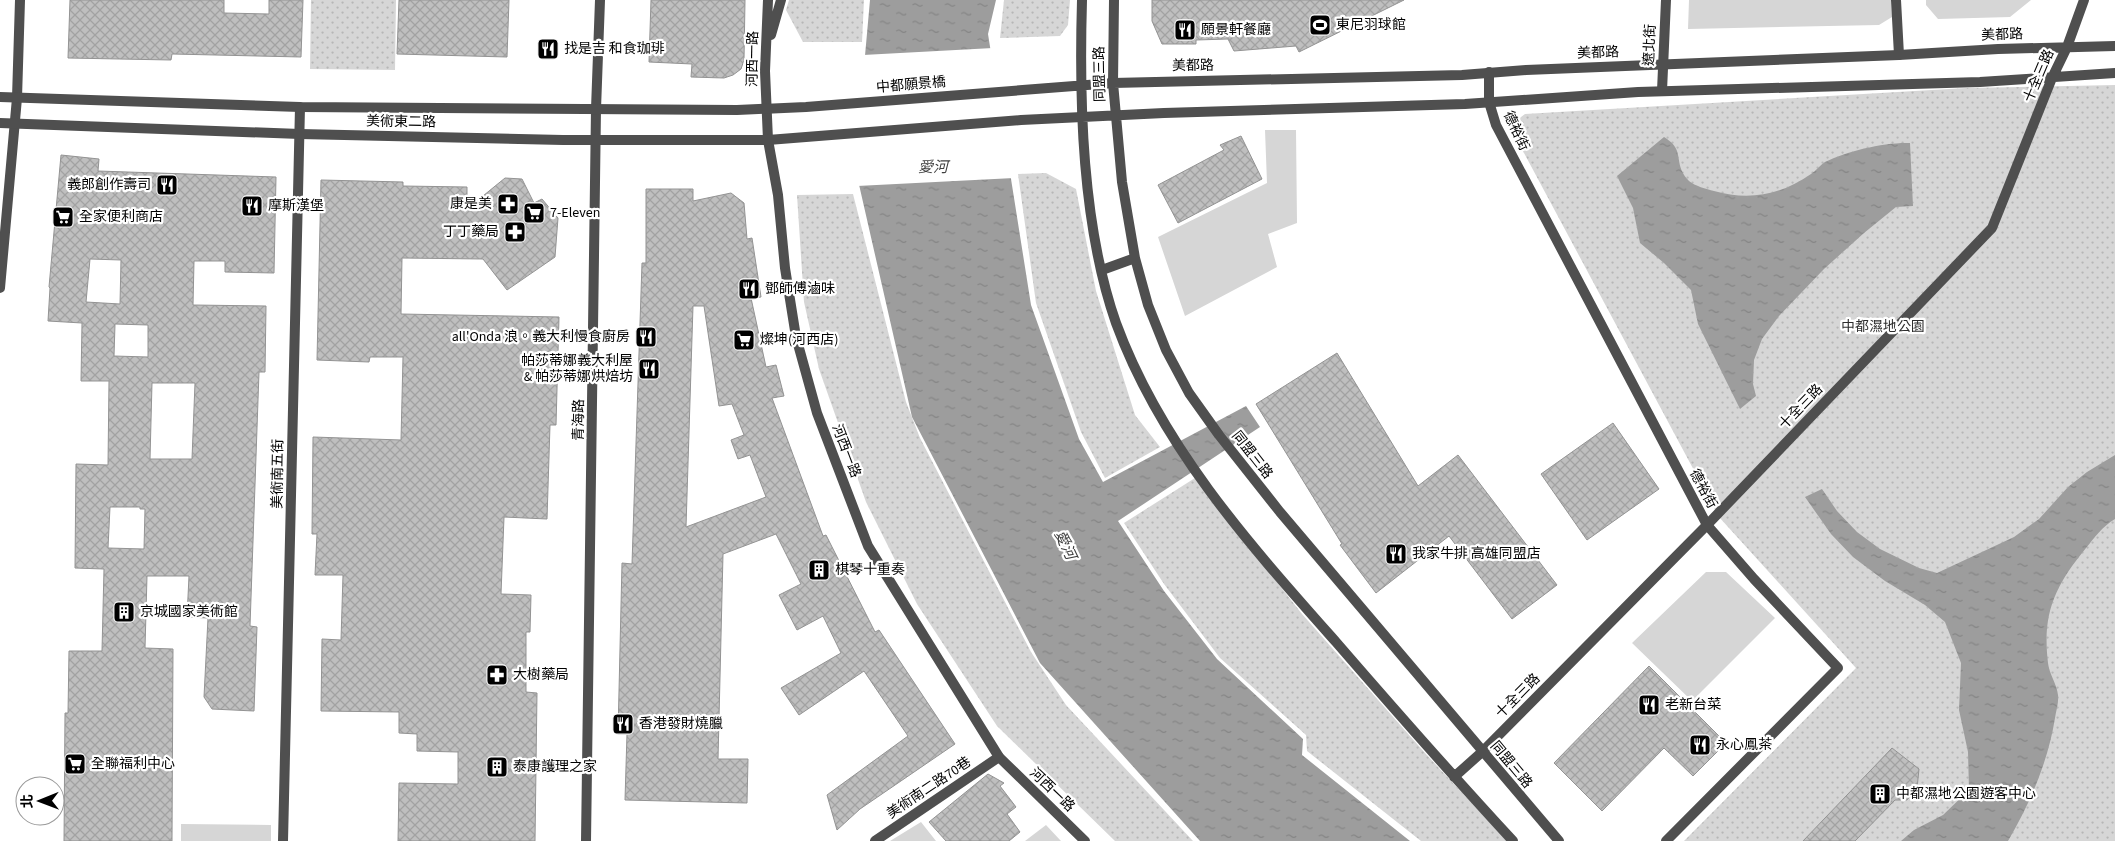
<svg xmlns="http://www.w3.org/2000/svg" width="2115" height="841" viewBox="0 0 2115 841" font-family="'Source Sans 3','Noto Sans TC',sans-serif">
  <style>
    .green { fill: #d6d6d6 }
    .park { fill: url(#park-dots) }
    .water { fill: url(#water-ripples) }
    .pier { fill: #fff }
    .building { fill: url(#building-cross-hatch); stroke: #939393; fill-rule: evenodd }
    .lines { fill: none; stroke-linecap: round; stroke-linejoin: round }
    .service { stroke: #4f4f4f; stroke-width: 10 }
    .minor { stroke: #4f4f4f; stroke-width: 10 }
    .tertiary { stroke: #4f4f4f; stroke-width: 10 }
    .labels { text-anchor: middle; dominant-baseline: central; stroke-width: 4.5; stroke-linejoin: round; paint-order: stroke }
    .poi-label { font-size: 14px; fill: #000; stroke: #fff; text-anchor: start }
    .street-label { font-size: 14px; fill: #000; stroke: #fff }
    .park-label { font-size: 14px; fill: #2d2d2d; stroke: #fff }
    .water-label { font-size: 15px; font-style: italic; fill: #3e3e3e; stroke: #fff }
  </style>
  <defs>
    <pattern id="park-dots" width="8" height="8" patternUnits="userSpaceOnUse" patternTransform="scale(1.25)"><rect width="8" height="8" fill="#d6d6d6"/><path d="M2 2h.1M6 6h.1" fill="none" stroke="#b6b6b6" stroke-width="1.8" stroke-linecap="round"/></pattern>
    <pattern id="water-ripples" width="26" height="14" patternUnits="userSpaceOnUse" patternTransform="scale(1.25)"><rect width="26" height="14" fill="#9d9d9d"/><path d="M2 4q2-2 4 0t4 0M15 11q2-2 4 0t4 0" fill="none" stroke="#858585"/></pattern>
    <pattern id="building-cross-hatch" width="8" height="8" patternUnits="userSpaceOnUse" patternTransform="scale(1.25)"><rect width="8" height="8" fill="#bfbfbf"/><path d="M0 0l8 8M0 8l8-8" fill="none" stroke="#a2a2a2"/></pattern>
  </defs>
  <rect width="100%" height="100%" fill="#fff"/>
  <path class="green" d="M1689,0H1891L1892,17L1879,25L1688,29Z
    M1926,0H2031L2010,17L1938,19L1926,5Z
    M1265,130H1296L1297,223L1268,234L1277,267L1185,316L1158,237L1267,183Z
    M1706,572H1726L1775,618L1692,701L1632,643Z
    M921,822L936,841H890Z
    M181,824L271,825V841H181Z
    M1046,825L1061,841H1025Z"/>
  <path class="park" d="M311,0H396L395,70L310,69Z
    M789,0H864L862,42H803L786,10Z
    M1004,0H1070L1068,25L1060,36L1000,38Z
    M2115,85V841H1684L1856,668L1719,517L1516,138L1513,123L1525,114L1966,88Z
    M1046,173L1076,189L1096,291L1135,415L1160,447L1105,478L1081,432L1036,303L1018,174Z
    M853,194L906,402L920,438L1031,652L1066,705L1193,841H1115L997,726L917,604L866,502L819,369L804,302L797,195Z
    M1195,478L1302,614L1425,753L1507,841H1421L1307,751L1306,735L1220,658L1164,584L1124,523Z"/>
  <path class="water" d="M870,0H996L988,34L1031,305L1079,439L1103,482L1246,406L1260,427L1118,521L1164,591L1217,659L1303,739L1302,755L1410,841H1200L1040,663L912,417L855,167Z
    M1664,137C1667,139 1673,143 1675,147C1681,156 1676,168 1689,181C1695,186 1706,189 1714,191C1749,201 1781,195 1811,174C1816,171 1820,165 1825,162C1847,151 1885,142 1910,143L1913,206L1896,207L1864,233L1824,269L1779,316L1762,339L1754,360L1753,384L1756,396L1740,409L1698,324L1691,290L1664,263L1640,243L1633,208L1617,176Z
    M2115,455V519C2103,526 2095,537 2086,548C2055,586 2042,613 2048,663C2049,674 2057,684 2058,695C2059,702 2056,711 2055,718C2048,762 2030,803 2008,841H1901L1914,830L1943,815L1969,790L1968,752L1959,710L1961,663L1945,622L1925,605L1885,581L1853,557L1831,534L1805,497L1822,489L1837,511L1857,532L1880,549L1919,568L1937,573L2014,537L2039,519L2068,487L2087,472Z"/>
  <path class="pier" d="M993,48L1014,178L857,186L853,167L863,55Z"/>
  <path class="building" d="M70,0H224V13L269,14V0H303L301,57L172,54L171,60L68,58Z
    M399,0H509L507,57L397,54Z
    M651,0H745L744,60L741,69L733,75L724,78L691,77L692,64L649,62Z
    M1152,0H1404L1299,52L1296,46L1234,51L1228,39L1196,40V44H1162L1152,21Z
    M1241,136L1262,179L1178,223L1158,185L1224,150L1220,145Z
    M61,155L99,159L98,171L276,177L274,273L225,272V261H194L193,305L266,306L265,372H259L250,626L257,627L254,711L212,709L204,697L208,618L187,617L189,576H147L145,648L173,649L172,841H64L65,713H68L69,651H102L104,569L75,568L76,464L108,465L109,381H81L82,323L48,321L50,288L49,287ZM90,259L121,260L120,304L86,302ZM115,324L148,325V357L114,356ZM152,383H195L192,459H150ZM110,507H140V509H145L144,549L108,548Z
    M505,178L522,179L534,203L542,199L558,218L555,257L507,290L483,259L402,258L401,314L559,317L556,425H550L547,519L504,517L501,594L531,595L530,632H526V692L537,693L535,841H398L399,783L458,784V752L417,751V734L399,733V712L321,711L322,639L341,640L343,575H315L317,534H312L313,437L401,440L403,357H370L369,362L317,360L321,180L403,182V186L467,187V209Z
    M646,189H693V201L731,193L744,203L747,239L752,238L761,297L751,298L766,367L776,365L784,396L772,398L823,536L826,535L875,632L879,630L955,744L860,809L837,830L827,795L908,736L864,671L799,715L781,688L841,653L823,616L797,630L779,595L801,584L776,534L723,554L718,759H748L747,803L625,800L627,734H618L622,563L632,564L642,263H646ZM693,306H704L719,406L732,404L744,435L731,440L738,459L750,455L766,497L686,527Z
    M1337,353L1418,486L1458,455L1557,585L1512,619L1449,536L1376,593L1340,545L1342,544L1256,404Z
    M1613,423L1659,489L1587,540L1541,474Z
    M1649,666L1726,743L1693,776L1664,748L1602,811L1554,763Z
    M1892,748L1919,769L1917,788L1907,800H1895L1855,841H1803Z
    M988,774L1004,783L1000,786L1016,807L1007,814L1020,832L1009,841H946L929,822Z"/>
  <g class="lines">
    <path class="service" d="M1896,0L1899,55
      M875,841L999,757"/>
    <path class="minor" d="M768,0L765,71L768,140L778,195L785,268L796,337L817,413L868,546L999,757L1085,841
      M771,35L781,0
      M1489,72V102L1496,125L1707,525L1754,579L1838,668L1666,841
      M1662,91L1666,0
      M0,288L17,98L20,0
      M283,841L300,107
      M586,841L596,109L600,0"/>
    <path class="tertiary" d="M1082,0C1079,102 1082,226 1116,323C1161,446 1250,545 1336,642C1394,709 1453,776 1513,841
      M1114,0L1113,83L1122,182L1135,258L1148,305L1166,350L1189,393L1219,435L1280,512L1559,841
      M0,97L300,107L737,110L806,107L1113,83L1462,75L1526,70L1899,55L1998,49L2115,46
      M0,123L300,134L563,140H768L1021,120L1164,113L1465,104L1638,92L1980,82L2115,73
      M1102,270L1135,258
      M1454,777L1482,752L1707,525L1992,228L2052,78L2067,47L2084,0"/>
  </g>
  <defs>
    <g id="stadium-square" transform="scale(1.125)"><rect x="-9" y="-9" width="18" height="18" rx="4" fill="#000" stroke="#fff"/><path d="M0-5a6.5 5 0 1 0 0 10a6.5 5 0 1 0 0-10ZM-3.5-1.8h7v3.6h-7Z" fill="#fff"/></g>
    <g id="restaurant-square" transform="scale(1.125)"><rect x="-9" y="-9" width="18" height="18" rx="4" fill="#000" stroke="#fff"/><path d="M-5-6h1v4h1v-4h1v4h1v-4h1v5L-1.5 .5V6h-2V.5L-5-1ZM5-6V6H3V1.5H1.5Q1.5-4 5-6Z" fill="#fff"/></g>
    <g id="pharmacy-square" transform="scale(1.125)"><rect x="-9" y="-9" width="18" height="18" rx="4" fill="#000" stroke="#fff"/><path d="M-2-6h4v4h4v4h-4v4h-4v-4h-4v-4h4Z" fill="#fff"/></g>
    <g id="supermarket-square" transform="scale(1.125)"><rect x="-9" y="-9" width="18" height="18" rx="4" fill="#000" stroke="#fff"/><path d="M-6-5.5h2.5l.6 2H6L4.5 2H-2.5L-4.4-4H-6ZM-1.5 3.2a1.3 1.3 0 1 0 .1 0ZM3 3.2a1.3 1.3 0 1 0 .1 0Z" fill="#fff"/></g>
    <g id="building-square" transform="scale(1.125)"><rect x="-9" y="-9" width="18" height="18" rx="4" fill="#000" stroke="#fff"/><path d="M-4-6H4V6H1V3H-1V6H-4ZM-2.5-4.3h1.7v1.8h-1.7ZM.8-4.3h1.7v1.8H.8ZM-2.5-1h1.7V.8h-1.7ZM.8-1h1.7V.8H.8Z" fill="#fff"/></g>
  </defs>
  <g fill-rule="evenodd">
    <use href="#stadium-square" x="1320" y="25"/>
    <use href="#restaurant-square" x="1185" y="30"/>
    <use href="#restaurant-square" x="548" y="49"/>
    <use href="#restaurant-square" x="167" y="185"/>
    <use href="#pharmacy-square" x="508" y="204"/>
    <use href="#restaurant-square" x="252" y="206"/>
    <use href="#supermarket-square" x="534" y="213"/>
    <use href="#supermarket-square" x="63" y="217"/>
    <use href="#pharmacy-square" x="515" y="232"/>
    <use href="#restaurant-square" x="749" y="289"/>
    <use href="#restaurant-square" x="646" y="337"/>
    <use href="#supermarket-square" x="744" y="340"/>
    <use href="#restaurant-square" x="649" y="369"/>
    <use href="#restaurant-square" x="1396" y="554"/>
    <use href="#building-square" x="819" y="570"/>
    <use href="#building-square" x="124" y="612"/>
    <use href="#pharmacy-square" x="497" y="675"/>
    <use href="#restaurant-square" x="1649" y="705"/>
    <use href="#restaurant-square" x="623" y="724"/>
    <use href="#restaurant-square" x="1700" y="745"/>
    <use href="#supermarket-square" x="75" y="764"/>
    <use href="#building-square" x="497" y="767"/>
    <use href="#building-square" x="1880" y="794"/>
  </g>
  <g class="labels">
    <g class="poi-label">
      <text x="1336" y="25">東尼羽球館</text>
      <text x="1201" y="30">願景軒餐廳</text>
      <text x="564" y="49">找是吉 和食珈琲</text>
      <text x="151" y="185" text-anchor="end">義郎創作壽司</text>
      <text x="492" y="204" text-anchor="end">康是美</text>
      <text x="268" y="206">摩斯漢堡</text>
      <text x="550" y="213">7-Eleven</text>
      <text x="79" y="217">全家便利商店</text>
      <text x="499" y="232" text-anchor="end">丁丁藥局</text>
      <text x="765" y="289">鄧師傅滷味</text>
      <text x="630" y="337" text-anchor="end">all'Onda 浪。義大利慢食廚房</text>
      <text x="760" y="340">燦坤(河西店)</text>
      <text x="633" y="361" text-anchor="end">帕莎蒂娜義大利屋<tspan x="633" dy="16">&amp; 帕莎蒂娜烘焙坊</tspan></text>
      <text x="1412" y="554">我家牛排 高雄同盟店</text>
      <text x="835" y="570">棋琴十重奏</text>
      <text x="140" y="612">京城國家美術館</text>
      <text x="513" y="675">大樹藥局</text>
      <text x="1665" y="705">老新台菜</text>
      <text x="639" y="724">香港發財燒臘</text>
      <text x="1716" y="745">永心鳳茶</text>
      <text x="91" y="764">全聯福利中心</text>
      <text x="513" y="767">泰康護理之家</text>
      <text x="1896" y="794">中都濕地公園遊客中心</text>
    </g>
    <g class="street-label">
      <text transform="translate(2002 35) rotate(-2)">美都路</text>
      <text transform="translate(1650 45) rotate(-87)">遼北街</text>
      <text transform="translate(1598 53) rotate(-2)">美都路</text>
      <text transform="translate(753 59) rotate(-89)">河西一路</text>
      <text transform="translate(1193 66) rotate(-1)">美都路</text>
      <text transform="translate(1100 74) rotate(-91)">同盟三路</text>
      <text transform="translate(2039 76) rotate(-67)">十全三路</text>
      <text transform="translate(911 85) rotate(-5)">中都願景橋</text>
      <text transform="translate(401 122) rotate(1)">美術東二路</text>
      <text transform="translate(1516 131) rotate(65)">德裕街</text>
      <text transform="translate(1801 407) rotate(-46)">十全三路</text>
      <text transform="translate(579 420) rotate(-89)">青海路</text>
      <text transform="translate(846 451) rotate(69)">河西一路</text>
      <text transform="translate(1252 455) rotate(52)">同盟三路</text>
      <text transform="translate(278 474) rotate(-89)">美術南五街</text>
      <text transform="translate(1703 489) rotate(62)">德裕街</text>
      <text transform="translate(1518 696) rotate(-45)">十全三路</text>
      <text transform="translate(1511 765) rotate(50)">同盟三路</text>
      <text transform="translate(929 788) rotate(-34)">美術南二路70巷</text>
      <text transform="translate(1052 790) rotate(44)">河西一路</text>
    </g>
    <g class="park-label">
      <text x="1883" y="327">中都濕地公園</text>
    </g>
    <g class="water-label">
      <text x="933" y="167">愛河</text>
      <text transform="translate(1065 545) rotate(65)">愛河</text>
    </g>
  </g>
  <g transform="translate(40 801) rotate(269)"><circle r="24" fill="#ffffff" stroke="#999999"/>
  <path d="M0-4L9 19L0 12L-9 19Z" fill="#000000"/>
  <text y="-8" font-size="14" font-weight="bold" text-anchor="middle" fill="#000000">北</text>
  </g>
</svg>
